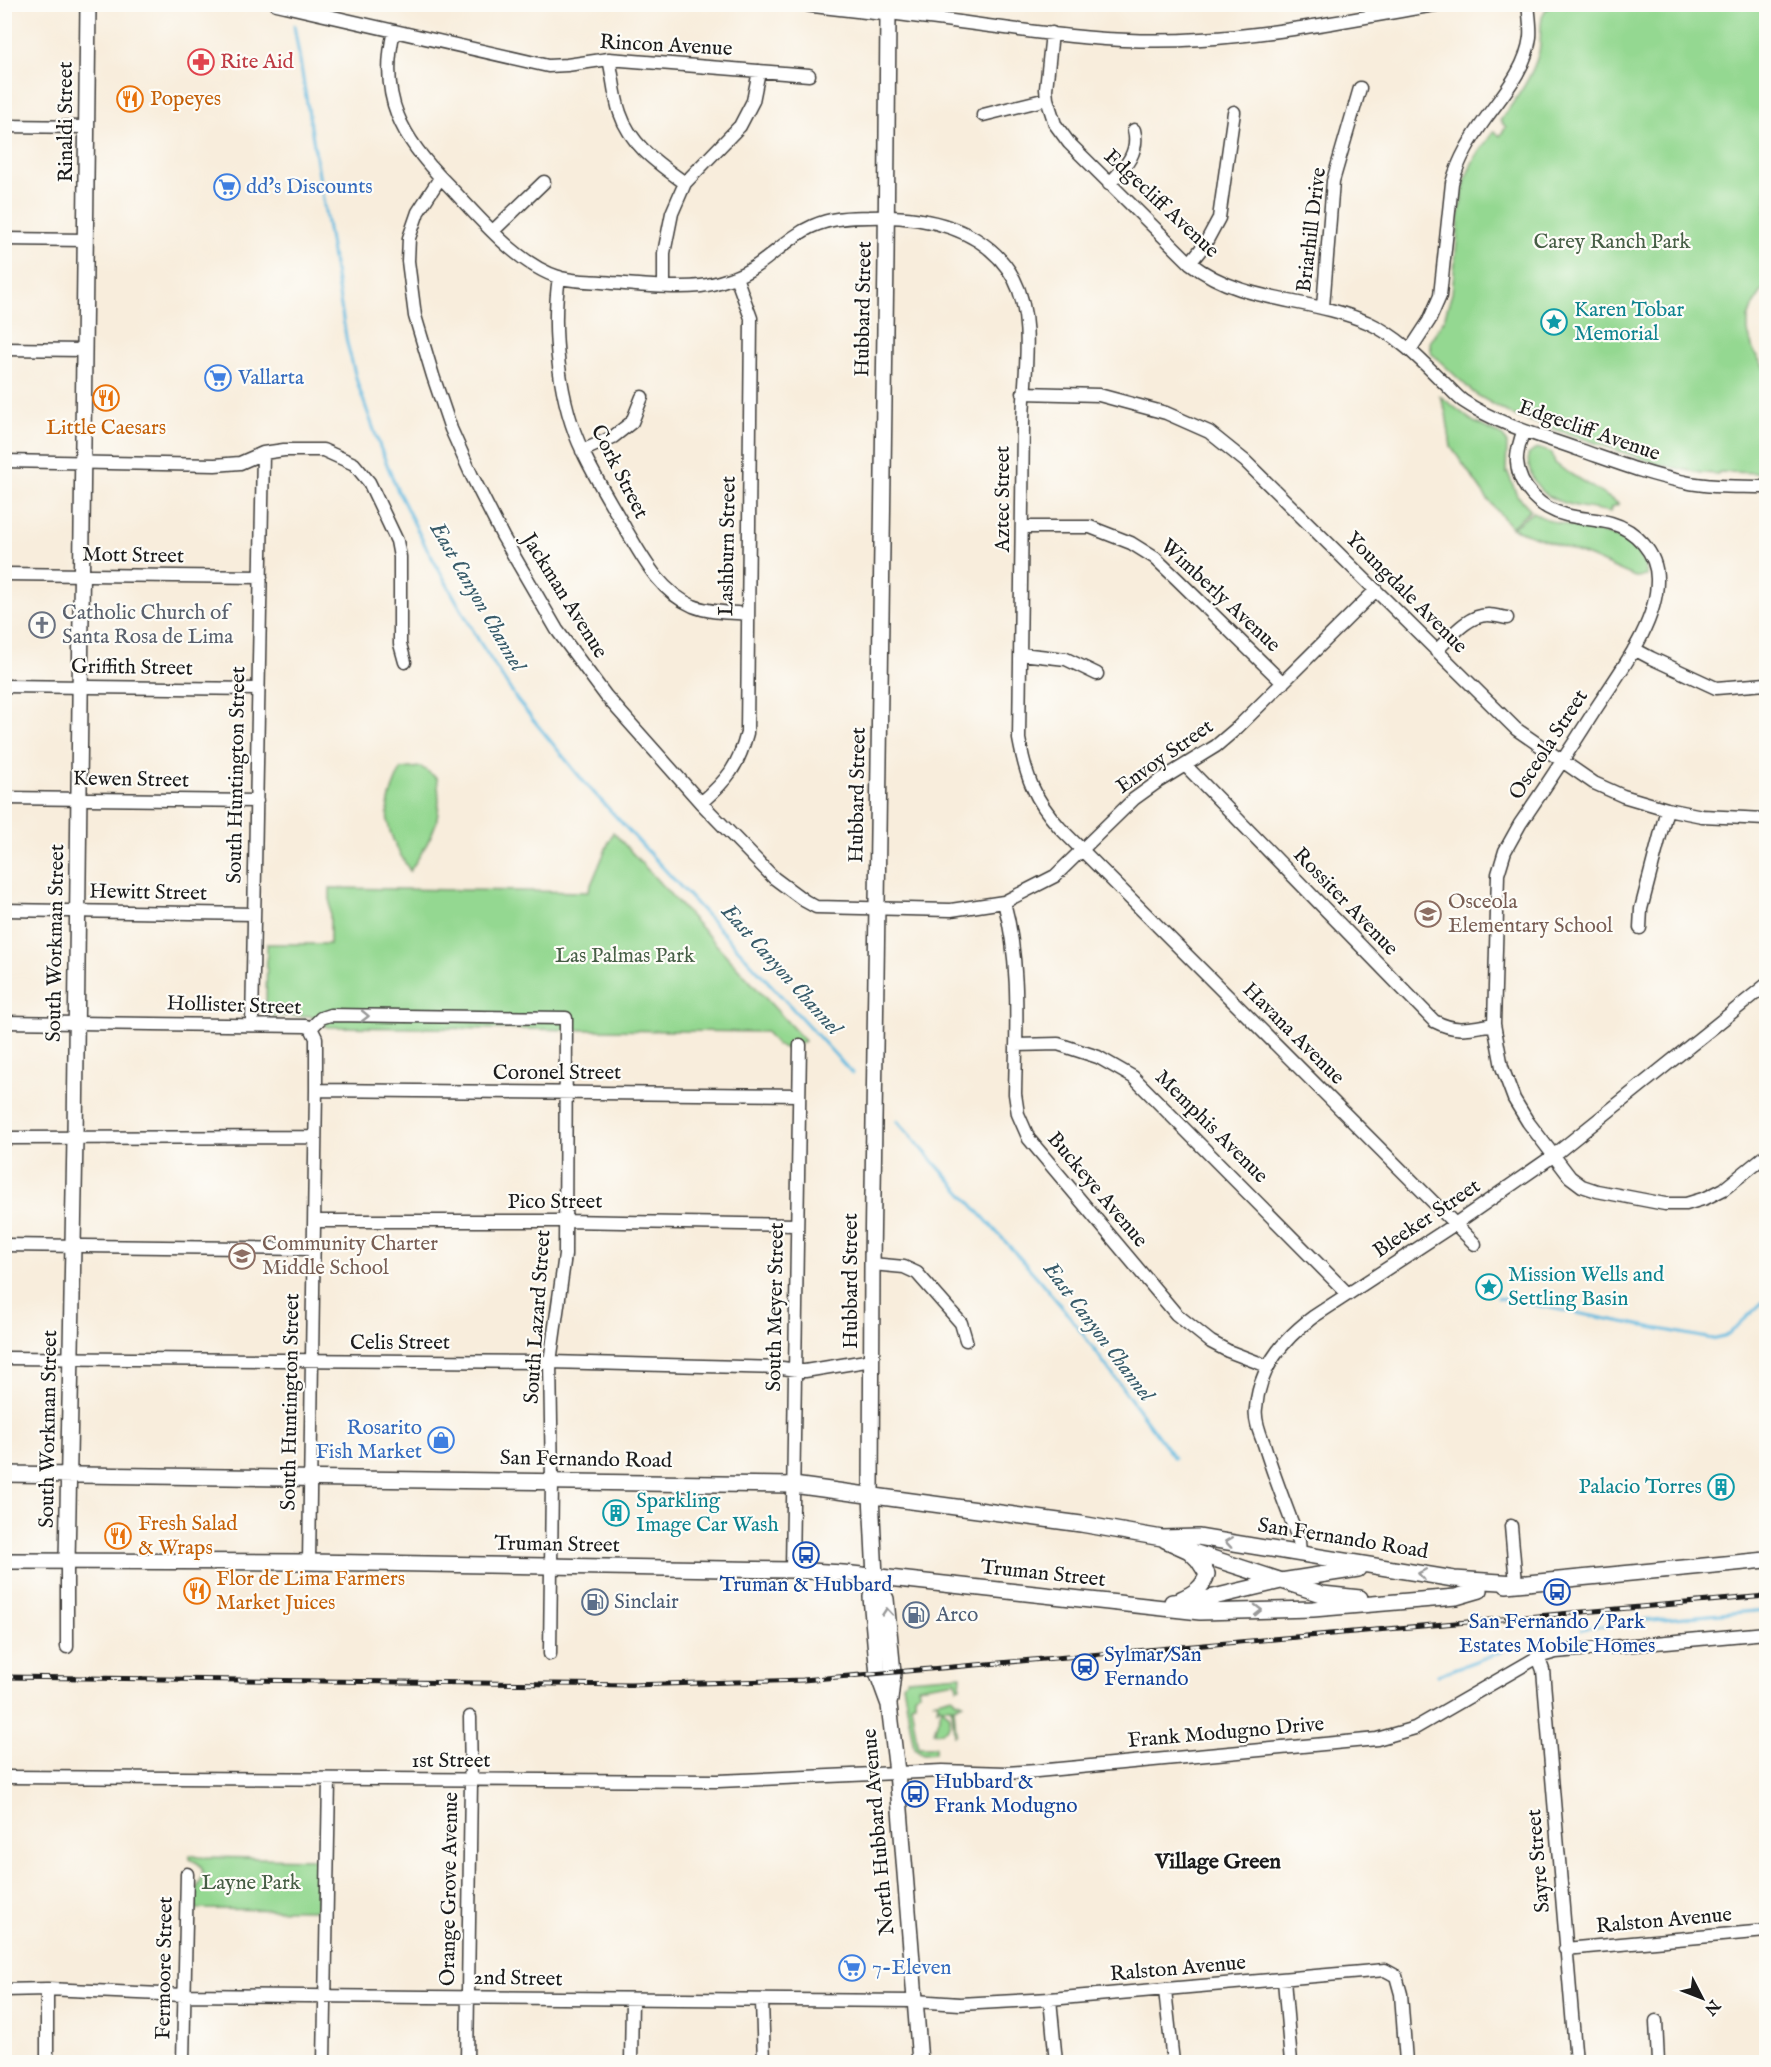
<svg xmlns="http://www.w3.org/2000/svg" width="1771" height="2067" viewBox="0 0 1771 2067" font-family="'IM FELL English',serif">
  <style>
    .green { fill: #94d891; stroke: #587a56; stroke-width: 1.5 }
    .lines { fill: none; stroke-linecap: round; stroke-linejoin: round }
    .stream { stroke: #62b9df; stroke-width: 3 }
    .minor-casing { stroke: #3d3b39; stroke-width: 15 }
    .major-casing { stroke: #3d3b39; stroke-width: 18 }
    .minor { stroke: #fff; stroke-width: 12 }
    .major { stroke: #fff; stroke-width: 15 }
    .rail-casing { stroke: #1c1c1c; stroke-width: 5 }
    .rail { stroke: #fdfcf7; stroke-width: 3; stroke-dasharray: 9; stroke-linecap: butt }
    .oneway { stroke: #999 }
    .labels { text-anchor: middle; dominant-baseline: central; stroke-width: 4.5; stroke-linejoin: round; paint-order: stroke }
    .street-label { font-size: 21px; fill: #1c1c1c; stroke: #fdfcf7 }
    .health-label { font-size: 21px; fill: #be3a42; stroke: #fdfcf7; text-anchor: start }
    .food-label { font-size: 21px; fill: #c56008; stroke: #fdfcf7; text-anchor: start }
    .shop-label { font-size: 21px; fill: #366cbe; stroke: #fdfcf7; text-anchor: start }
    .park-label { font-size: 21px; fill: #465e45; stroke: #fdfcf7 }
    .culture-label { font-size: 21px; fill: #0d838f; stroke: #fdfcf7; text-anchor: start }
    .worship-label { font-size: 21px; fill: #5b616d; stroke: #fdfcf7; text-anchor: start }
    .education-label { font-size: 21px; fill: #785e54; stroke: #fdfcf7; text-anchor: start }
    .transit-label { font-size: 21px; fill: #164399; stroke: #fdfcf7 }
    .service-label { font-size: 21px; fill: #4e5e75; stroke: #fdfcf7; text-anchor: start }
    .water-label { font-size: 22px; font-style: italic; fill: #385b6a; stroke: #fdfcf7 }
    .neighbourhood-label { font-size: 22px; font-weight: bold; fill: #1c1c1c; stroke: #fdfcf7 }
  </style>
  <rect width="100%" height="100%" fill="#fdfcf7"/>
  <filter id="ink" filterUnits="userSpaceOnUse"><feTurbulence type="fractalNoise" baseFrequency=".0167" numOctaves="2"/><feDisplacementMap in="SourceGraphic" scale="12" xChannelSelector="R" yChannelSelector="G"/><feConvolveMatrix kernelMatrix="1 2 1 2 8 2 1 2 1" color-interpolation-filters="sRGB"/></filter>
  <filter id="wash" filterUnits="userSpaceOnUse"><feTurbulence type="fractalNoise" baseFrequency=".008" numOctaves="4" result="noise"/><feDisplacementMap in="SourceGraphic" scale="24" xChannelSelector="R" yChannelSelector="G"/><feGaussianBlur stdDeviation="1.35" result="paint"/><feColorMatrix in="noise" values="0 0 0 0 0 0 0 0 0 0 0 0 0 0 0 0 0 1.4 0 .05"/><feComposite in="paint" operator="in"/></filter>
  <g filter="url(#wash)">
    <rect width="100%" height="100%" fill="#f8eddc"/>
    <path class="green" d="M1556,4L1766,5V285L1753,305L1748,319V332L1753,350L1766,371V473L1719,472L1718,474L1701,473L1661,465L1510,414L1475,394L1431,353L1430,342L1444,319L1452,293L1460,209L1466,177L1475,157L1494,131L1500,136L1506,127L1500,121C1516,99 1532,78 1539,52C1543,35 1535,7 1556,4Z
      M1440,396L1474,422L1503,436L1507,444L1506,473H1508L1517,495L1531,510L1511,527L1489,501L1451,447L1446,413Z
      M1537,448L1552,453L1555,463L1564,470L1619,504L1612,507L1611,512C1573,505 1529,505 1528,455Z
      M1533,512C1571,538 1639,519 1647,576L1635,577L1590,557L1512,528Z
      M421,767L437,778C444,821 432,836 410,871C385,830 379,813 401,769Z
      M613,832L805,1041L787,1049L777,1045L766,1032L327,1027L310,1016H273L266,1011L267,944H330V888L588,892Z
      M961,1675L960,1687L957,1688L956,1681L918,1687L919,1692L915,1696V1703L911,1704L918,1747H935V1753L923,1754L914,1748L903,1684L907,1679Z
      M952,1696L955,1700L963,1703L954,1707L956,1734L954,1735L952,1707H942L950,1716C951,1727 945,1733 934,1732L942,1707L939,1706L937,1709L938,1702L933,1701Z
      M190,1855L199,1857L317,1859V1910L196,1909C196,1903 195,1898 196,1893C198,1880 208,1877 199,1864L190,1859Z"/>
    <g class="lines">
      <path class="stream" d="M294,25L347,343L358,385L380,447L396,487L425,545L479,641L517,700L584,782L852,1073
        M897,1121L1037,1277L1071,1318L1174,1458
        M1498,1298L1712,1339L1728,1335L1766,1299
        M1582,1629L1629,1622L1766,1610
        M1438,1675L1503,1651"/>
    </g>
  </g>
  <g filter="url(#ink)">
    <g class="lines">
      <g class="minor-casing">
        <path id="minor" d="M276,4L548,66L567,65L609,59L809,75
          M888,13C990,24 1098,47 1201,39C1282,34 1362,17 1441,4
          M394,31C378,97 402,139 448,185C479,217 517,265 561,278C577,282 595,281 612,283C641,285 672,289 701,286C712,285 723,281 732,278C764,268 783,239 813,226C831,218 850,217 869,217C923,215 986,227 1014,279C1036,321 1023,379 1023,425C1022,529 1021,634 1019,739C1026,777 1034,799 1060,828L1475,1244
          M1052,33L1046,89L1047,99L1055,124L1069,143L1190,263C1244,305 1308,296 1369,323C1397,336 1419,358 1440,379C1448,386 1455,395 1463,401C1499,425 1541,436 1580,450C1615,462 1649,475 1685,482C1711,488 1740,486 1766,487
          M609,59C613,76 614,96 620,113C631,146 659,164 685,183
          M983,115L1047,99
          M4,126L86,127
          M440,178L418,212L409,238L408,261L415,316L433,376L451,429L472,476L503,537L557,630L606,696L701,803L774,878L805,901L816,907L951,910L1004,902L1055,876L1134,799L1159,781L1216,746L1237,728L1376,590
          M1109,184C1124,168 1140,153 1134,130
          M493,231L544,182
          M4,239L86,240
          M1190,263L1205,244L1219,218L1234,112
          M559,277C551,331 559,403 583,452C595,478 611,503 625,528C643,558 659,591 693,606C710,613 729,612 747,614
          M664,285V253L672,213L685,183L740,126L753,101L759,71
          M1323,307L1333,181L1360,88
          M4,349L83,350
          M1410,350L1429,321L1440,296L1452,183C1459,158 1471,139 1486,118C1504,93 1526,69 1530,37C1531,27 1529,15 1528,4
          M1023,393L1099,395L1166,413L1209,432L1245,461L1516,729L1594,783L1623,796L1667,809L1702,816L1766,819
          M1523,431C1521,440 1516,451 1517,462C1519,488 1541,509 1566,515C1581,519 1596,519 1611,523C1636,530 1657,553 1657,579C1658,624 1618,674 1595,710C1571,748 1546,786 1520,824L1505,851L1498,874L1494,1024L1502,1067L1514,1099L1528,1122L1570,1177L1582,1186L1597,1191L1665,1204H1686L1706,1198L1724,1189L1766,1155
          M582,451L613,437L632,422L642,397
          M4,461L215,465L240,463L263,453L284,450H323L354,464L369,482L397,541L400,557V644L405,662
          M1022,527H1090L1131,543L1155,558L1177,579L1283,683
          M4,574L261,577
          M1634,649L1651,658L1716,688L1766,684
          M1436,651C1450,638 1467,615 1488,615C1494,615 1501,617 1507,618
          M1021,654L1066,659L1097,674
          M4,686L258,689
          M1185,765L1434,1021C1457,1033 1470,1028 1494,1024
          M4,798L257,801
          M701,803C727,780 738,767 747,733L751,318L736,277
          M1004,902C1021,964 1016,1030 1015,1094L1018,1114L1029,1139L1176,1314L1211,1342L1228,1351L1267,1366
          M4,910L254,914
          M1640,928L1641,909L1667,809
          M4,1022L306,1026L311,1028
          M252,1025L263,453
          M311,1028L321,1018L330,1015L566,1018L565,1255L550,1362L552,1481L550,1654
          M1016,1045L1058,1044L1098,1057L1133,1077L1348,1294
          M316,1090L799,1095
          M4,1138L314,1137
          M314,1221H564L796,1225
          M4,1245L313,1249
          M872,1264L904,1267L917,1273L961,1323L966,1340
          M4,1358L550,1362L782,1368L805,1371L872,1360
          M1511,1526L1516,1583
          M1300,1553L1299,1541C1287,1509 1274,1477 1264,1444C1260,1434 1254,1420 1256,1408C1259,1369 1282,1340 1313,1317L1455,1224L1553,1156L1766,985
          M309,1562L316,1090V1038L311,1028
          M792,1570L800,1045
          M67,1647V1562
          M1538,1657L1543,1670L1576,2062
          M4,1777L718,1781L942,1771L1006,1773L1037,1771L1377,1739L1415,1728L1538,1657L1556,1652L1766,1633
          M1565,1949L1766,1931
          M1284,1980L1291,2062
          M4,1990L47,1989L184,1995L915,2001L960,2004L1050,1999L1385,1970L1396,1976L1401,1994L1406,2062
          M1165,1990L1173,2062
          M1050,1999L1056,2062
          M762,2001L764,2062
          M1656,2021L1658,2062
          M47,2062V1989
          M183,2062L187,1874
          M324,2062L329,1780
          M467,2062L471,1781L470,1717
          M631,2062L632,1999"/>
      </g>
      <g class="major-casing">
        <path id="major" d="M809,4L888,13L886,257L872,1264L871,1495L875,1577L871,1597L878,1675L889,1705L897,1772L920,2062
          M4,1474L793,1485L1081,1524L1162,1538L1198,1537L1454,1579L1516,1583
          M1165,1540L1187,1550L1322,1594L1360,1598
          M4,1561L309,1562L792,1570L843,1573L1200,1612L1313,1609L1456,1597L1480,1590
          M67,1562L75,1138L88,4
          M875,1577L886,1599L893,1673L890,1700
          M1506,1585L1766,1560
          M1181,1599C1194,1593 1203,1588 1207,1574L1198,1560L1190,1552
          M1172,1602L1201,1600L1281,1581L1358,1569"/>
      </g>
      <use href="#minor" class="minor"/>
      <use href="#major" class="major"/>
      <g class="rail-casing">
        <path id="rail" d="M4,1677L630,1685L803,1680L1766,1596"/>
      </g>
      <use href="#rail" class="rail"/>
    </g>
    <defs><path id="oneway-chevron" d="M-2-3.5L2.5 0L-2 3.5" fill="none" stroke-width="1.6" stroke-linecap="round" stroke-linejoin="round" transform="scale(1.5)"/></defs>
    <g class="oneway">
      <use href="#oneway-chevron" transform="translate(365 1016) rotate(1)"/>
      <use href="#oneway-chevron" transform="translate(1229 1542) rotate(-171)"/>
      <use href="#oneway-chevron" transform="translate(1422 1574) rotate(-171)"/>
      <use href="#oneway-chevron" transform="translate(1258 1610) rotate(-1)"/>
      <use href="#oneway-chevron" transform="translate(887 1612) rotate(-95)"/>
    </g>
  </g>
  <defs>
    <g id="pharmacy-ring" transform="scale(1.35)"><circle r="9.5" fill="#fdfcf7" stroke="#e0444e" stroke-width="1.5"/><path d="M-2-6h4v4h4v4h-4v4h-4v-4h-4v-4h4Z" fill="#e0444e"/></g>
    <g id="restaurant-ring" transform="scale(1.35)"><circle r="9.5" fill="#fdfcf7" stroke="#e8710a" stroke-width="1.5"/><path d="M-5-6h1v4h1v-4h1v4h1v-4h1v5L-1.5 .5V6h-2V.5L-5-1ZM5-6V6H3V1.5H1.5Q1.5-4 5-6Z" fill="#e8710a"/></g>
    <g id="supermarket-ring" transform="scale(1.35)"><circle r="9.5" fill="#fdfcf7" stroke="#3f7fe0" stroke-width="1.5"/><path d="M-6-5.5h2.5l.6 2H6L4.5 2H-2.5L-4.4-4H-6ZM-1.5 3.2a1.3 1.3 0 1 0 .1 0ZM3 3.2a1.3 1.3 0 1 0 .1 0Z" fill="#3f7fe0"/></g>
    <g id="sight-ring" transform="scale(1.35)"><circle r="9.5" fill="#fdfcf7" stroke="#0f9aa8" stroke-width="1.5"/><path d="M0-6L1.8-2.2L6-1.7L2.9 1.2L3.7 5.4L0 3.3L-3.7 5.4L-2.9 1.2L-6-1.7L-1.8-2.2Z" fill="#0f9aa8"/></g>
    <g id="church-ring" transform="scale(1.35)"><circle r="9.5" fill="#fdfcf7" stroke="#6b7280" stroke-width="1.5"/><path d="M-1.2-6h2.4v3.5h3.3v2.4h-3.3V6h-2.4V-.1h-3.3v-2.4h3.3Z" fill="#6b7280"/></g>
    <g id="school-ring" transform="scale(1.35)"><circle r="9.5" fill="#fdfcf7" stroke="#8d6e63" stroke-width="1.5"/><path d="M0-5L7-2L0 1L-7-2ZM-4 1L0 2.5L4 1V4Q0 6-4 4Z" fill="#8d6e63"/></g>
    <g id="shop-ring" transform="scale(1.35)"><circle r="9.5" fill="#fdfcf7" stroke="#3f7fe0" stroke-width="1.5"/><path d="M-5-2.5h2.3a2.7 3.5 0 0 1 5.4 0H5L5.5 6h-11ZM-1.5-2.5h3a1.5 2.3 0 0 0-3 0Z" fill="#3f7fe0"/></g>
    <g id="building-ring" transform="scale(1.35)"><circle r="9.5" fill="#fdfcf7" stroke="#0f9aa8" stroke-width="1.5"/><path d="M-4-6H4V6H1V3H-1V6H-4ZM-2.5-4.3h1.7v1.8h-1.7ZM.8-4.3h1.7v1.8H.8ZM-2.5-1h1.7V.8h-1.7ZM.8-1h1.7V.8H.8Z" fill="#0f9aa8"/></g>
    <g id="bus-ring" transform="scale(1.35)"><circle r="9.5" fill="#fdfcf7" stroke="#1a4fb4" stroke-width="1.5"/><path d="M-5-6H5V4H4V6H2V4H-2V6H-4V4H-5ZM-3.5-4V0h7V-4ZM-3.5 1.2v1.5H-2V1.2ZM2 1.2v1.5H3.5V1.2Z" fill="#1a4fb4"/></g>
    <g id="fuel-ring" transform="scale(1.35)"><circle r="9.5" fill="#fdfcf7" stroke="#5c6f8a" stroke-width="1.5"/><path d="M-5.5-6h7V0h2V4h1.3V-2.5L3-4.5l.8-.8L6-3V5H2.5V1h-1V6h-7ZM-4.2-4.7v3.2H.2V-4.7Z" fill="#5c6f8a"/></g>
    <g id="station-ring" transform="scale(1.35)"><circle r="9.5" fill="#fdfcf7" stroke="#1a4fb4" stroke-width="1.5"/><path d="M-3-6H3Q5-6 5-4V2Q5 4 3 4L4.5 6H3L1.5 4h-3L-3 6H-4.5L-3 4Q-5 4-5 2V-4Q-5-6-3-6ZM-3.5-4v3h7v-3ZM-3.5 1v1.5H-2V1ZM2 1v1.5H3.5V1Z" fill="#1a4fb4"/></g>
  </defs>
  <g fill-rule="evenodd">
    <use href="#pharmacy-ring" x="201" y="62"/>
    <use href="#restaurant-ring" x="130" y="99"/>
    <use href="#supermarket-ring" x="227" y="187"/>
    <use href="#sight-ring" x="1554" y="322"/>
    <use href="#supermarket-ring" x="218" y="378"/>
    <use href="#restaurant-ring" x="106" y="398"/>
    <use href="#church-ring" x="42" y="625"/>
    <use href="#school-ring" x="1428" y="914"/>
    <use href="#school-ring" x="242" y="1256"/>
    <use href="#sight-ring" x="1489" y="1287"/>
    <use href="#shop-ring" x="441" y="1440"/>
    <use href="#building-ring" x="1721" y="1487"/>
    <use href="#building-ring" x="616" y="1513"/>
    <use href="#restaurant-ring" x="118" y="1536"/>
    <use href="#bus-ring" x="806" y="1555"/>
    <use href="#restaurant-ring" x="197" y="1591"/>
    <use href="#bus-ring" x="1557" y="1592"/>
    <use href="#fuel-ring" x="595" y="1602"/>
    <use href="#fuel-ring" x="916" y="1615"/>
    <use href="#station-ring" x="1085" y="1667"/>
    <use href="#bus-ring" x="915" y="1794"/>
    <use href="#supermarket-ring" x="852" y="1968"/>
  </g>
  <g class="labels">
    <g class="street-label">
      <text transform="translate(666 46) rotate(3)">Rincon Avenue</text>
      <text transform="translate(66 122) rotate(-90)">Rinaldi Street</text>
      <text transform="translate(1161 204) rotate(43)">Edgecliff Avenue</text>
      <text transform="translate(1312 230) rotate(-83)">Briarhill Drive</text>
      <text transform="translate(864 309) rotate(-89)">Hubbard Street</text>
      <text transform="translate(1589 431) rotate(19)">Edgecliff Avenue</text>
      <text transform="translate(619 472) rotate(63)">Cork Street</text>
      <text transform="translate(1003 499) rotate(-90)">Aztec Street</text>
      <text transform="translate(728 546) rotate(-89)">Lashburn Street</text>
      <text transform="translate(133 556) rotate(1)">Mott Street</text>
      <text transform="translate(1406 593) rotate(45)">Youngdale Avenue</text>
      <text transform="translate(564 596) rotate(58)">Jackman Avenue</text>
      <text transform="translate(1220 596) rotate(43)">Wimberly Avenue</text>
      <text transform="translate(132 668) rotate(1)">Griffith Street</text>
      <text transform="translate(1549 745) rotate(-57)">Osceola Street</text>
      <text transform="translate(1165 757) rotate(-35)">Envoy Street</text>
      <text transform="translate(237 775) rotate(-89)">South Huntington Street</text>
      <text transform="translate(131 780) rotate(1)">Kewen Street</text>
      <text transform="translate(858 795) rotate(-89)">Hubbard Street</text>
      <text transform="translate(148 893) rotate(1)">Hewitt Street</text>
      <text transform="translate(1345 902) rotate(46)">Rossiter Avenue</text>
      <text transform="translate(56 943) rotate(-89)">South Workman Street</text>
      <text transform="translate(234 1006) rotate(2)">Hollister Street</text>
      <text transform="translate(1293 1034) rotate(45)">Havana Avenue</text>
      <text x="557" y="1073">Coronel Street</text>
      <text transform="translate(1211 1127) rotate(45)">Memphis Avenue</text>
      <text transform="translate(1097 1190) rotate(50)">Buckeye Avenue</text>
      <text x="555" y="1202">Pico Street</text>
      <text transform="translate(1427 1219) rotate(-34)">Bleeker Street</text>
      <text transform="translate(851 1281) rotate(-90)">Hubbard Street</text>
      <text transform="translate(776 1307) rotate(-89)">South Meyer Street</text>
      <text transform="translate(538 1317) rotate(-86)">South Lazard Street</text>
      <text x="400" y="1343">Celis Street</text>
      <text transform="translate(291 1402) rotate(-89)">South Huntington Street</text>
      <text transform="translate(49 1429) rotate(-89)">South Workman Street</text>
      <text transform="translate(586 1460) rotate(1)">San Fernando Road</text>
      <text transform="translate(1343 1539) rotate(9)">San Fernando Road</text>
      <text transform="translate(557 1545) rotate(1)">Truman Street</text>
      <text transform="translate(1043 1574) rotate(6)">Truman Street</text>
      <text transform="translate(1226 1733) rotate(-5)">Frank Modugno Drive</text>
      <text x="451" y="1761">1st Street</text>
      <text transform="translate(879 1832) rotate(-95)">North Hubbard Avenue</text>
      <text transform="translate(1539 1861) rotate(-95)">Sayre Street</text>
      <text transform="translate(450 1889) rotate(-89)">Orange Grove Avenue</text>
      <text transform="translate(1664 1921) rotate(-5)">Ralston Avenue</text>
      <text transform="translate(165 1968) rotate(-89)">Fermoore Street</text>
      <text transform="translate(1178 1969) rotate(-5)">Ralston Avenue</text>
      <text transform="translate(518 1979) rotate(1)">2nd Street</text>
    </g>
    <g class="health-label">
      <text x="220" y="62">Rite Aid</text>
    </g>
    <g class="food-label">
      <text x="150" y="99">Popeyes</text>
      <text x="106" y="428" text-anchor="middle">Little Caesars</text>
      <text x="138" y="1524">Fresh Salad<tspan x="138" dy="24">&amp; Wraps</tspan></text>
      <text x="216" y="1579">Flor de Lima Farmers<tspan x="216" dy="24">Market Juices</tspan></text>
    </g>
    <g class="shop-label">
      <text x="246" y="187">dd's Discounts</text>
      <text x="238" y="378">Vallarta</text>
      <text x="422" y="1428" text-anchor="end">Rosarito<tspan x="422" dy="24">Fish Market</tspan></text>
      <text x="872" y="1968">7-Eleven</text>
    </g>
    <g class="park-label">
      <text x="1612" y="242">Carey Ranch Park</text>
      <text x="625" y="956">Las Palmas Park</text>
      <text x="251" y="1883">Layne Park</text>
    </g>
    <g class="culture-label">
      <text x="1574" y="310">Karen Tobar<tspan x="1574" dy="24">Memorial</tspan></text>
      <text x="1508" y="1275">Mission Wells and<tspan x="1508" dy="24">Settling Basin</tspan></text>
      <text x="1702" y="1487" text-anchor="end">Palacio Torres</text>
      <text x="636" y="1501">Sparkling<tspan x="636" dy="24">Image Car Wash</tspan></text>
    </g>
    <g class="worship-label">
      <text x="62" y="613">Catholic Church of<tspan x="62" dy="24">Santa Rosa de Lima</tspan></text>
    </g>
    <g class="education-label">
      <text x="1448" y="902">Osceola<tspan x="1448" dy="24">Elementary School</tspan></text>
      <text x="262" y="1244">Community Charter<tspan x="262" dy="24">Middle School</tspan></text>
    </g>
    <g class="transit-label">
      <text x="806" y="1585">Truman &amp; Hubbard</text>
      <text x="1557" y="1622">San Fernando / Park<tspan x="1557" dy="24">Estates Mobile Homes</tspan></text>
      <text x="1104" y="1655" text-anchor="start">Sylmar/San<tspan x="1104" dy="24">Fernando</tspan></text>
      <text x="934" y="1782" text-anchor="start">Hubbard &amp;<tspan x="934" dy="24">Frank Modugno</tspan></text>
    </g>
    <g class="service-label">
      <text x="614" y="1602">Sinclair</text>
      <text x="936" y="1615">Arco</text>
    </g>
    <g class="water-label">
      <text transform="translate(477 597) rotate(60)">East Canyon Channel</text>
      <text transform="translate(781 970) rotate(48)">East Canyon Channel</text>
      <text transform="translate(1098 1332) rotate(53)">East Canyon Channel</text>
    </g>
    <g class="neighbourhood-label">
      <text x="1218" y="1862">Village Green</text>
    </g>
  </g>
  <rect width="1771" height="2067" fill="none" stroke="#fdfcf7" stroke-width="24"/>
  <g transform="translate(1702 1998) rotate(132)" stroke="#fdfcf7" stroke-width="4.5" paint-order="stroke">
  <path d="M0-4.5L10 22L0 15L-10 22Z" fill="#1c1c1c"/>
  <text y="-9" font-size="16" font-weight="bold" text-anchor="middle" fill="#1c1c1c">N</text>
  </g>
</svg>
